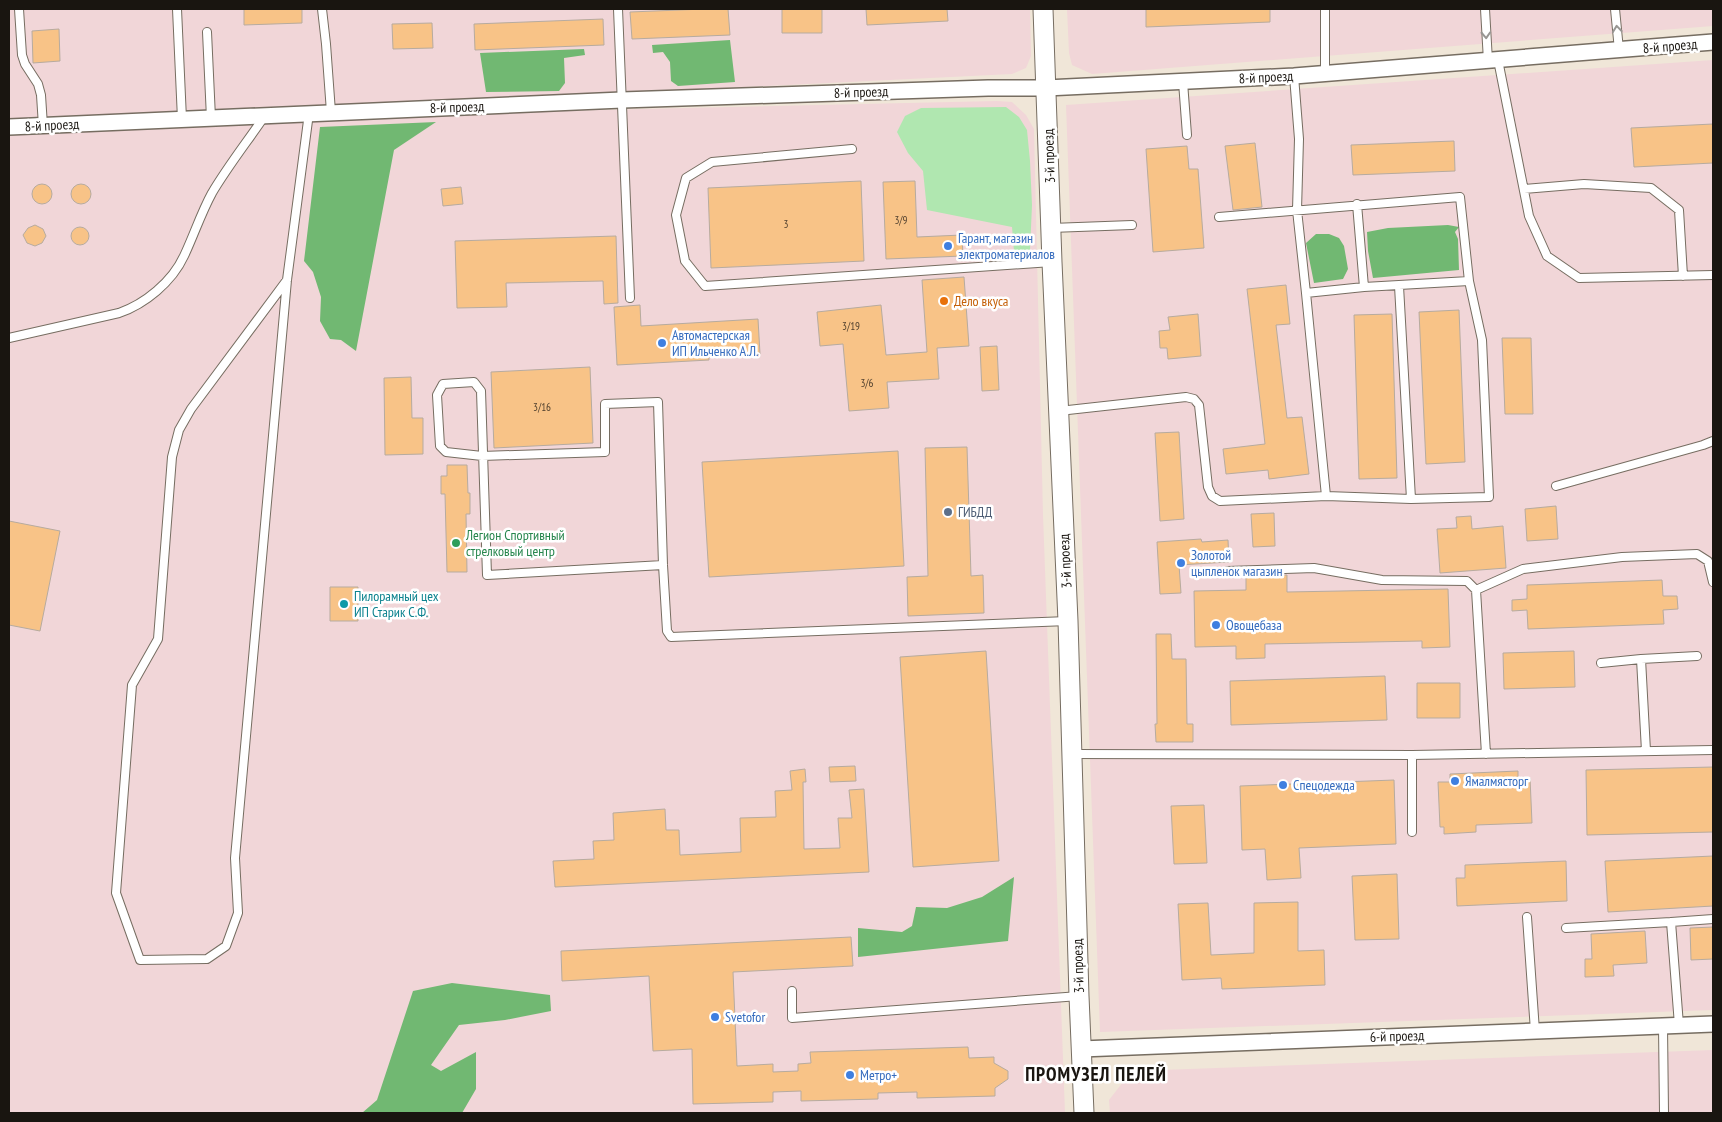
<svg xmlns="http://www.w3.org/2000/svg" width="1722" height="1122" viewBox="0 0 1722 1122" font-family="'PT Sans Narrow',sans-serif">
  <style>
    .industrial { fill: #f1d6d8 }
    .green { fill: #b0e7b0 }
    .forest { fill: #71b872 }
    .building { fill: #f8c387; stroke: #b7ab9f }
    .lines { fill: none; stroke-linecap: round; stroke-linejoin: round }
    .service-casing { stroke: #766d61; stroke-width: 10 }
    .minor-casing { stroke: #766d61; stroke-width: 18 }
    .tertiary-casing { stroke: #766d61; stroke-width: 21 }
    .service { stroke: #fff; stroke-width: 8 }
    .minor { stroke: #fff; stroke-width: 15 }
    .tertiary { stroke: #fff; stroke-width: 19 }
    .oneway { stroke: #989693 }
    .shop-dot { fill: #3f7fe0; stroke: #fff; stroke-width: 2 }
    .food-dot { fill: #e8710a; stroke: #fff; stroke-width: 2 }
    .service-dot { fill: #5c6f8a; stroke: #fff; stroke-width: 2 }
    .leisure-dot { fill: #2e9e5b; stroke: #fff; stroke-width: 2 }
    .culture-dot { fill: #0f9aa8; stroke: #fff; stroke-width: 2 }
    .labels { text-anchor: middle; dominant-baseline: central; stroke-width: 5; stroke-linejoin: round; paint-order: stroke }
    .number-label { font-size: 11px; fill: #51402e }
    .street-label { font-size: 14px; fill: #191510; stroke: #fff }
    .shop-label { font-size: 14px; fill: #366cbe; stroke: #fff; text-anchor: start }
    .food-label { font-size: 14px; fill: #c56008; stroke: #fff; text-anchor: start }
    .service-label { font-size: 14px; fill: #4e5e75; stroke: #fff; text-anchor: start }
    .leisure-label { font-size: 14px; fill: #27864d; stroke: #fff; text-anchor: start }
    .culture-label { font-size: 14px; fill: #0d838f; stroke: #fff; text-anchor: start }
    .district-label { font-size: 19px; font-weight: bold; letter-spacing: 1px; fill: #191510; stroke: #fff }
  </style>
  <rect width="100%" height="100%" fill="#f0e6d8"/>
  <path class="industrial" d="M9,9H1030L1031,56L1026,68L1012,74L9,123Z
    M1067,9H1713V26L1092,74L1072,65L1069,53Z
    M1713,60V1010L1100,1032L1066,105Z
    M997,101L1012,102L1026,115L1034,129L1043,515L1065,1113H9V132L415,114Z
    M1713,1050V1113H1110L1109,1100L1123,1082L1146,1073L1161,1070Z"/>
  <path class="green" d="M1006,107L1019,117L1027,130L1030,161L1032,205L1030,250L1014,251L1012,227L927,210L923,171L908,153L897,132L905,116L921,108Z"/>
  <path class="forest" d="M730,40L735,82L678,86L671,81L670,62L663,52L653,53L652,45Z
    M584,49L585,55L564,58L565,83L559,91L486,92L480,53Z
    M436,122L394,150L356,351L341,340L330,339L320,321L321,297L313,272L304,261L320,127Z
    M1448,225L1459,227L1455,232L1458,239L1459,270L1373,278L1368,251L1367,232L1388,228Z
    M1316,234H1329L1339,238L1344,246L1348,269L1343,279L1314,283L1306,243Z
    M1014,877L1008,941L858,957V928L902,932L912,926L916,907L947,908L982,897Z
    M452,983L550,995L551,1011L505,1020L459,1025L431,1065L441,1071L476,1052V1089L462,1113H362L377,1100L413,991Z"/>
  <path class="building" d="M244,9H302V23L244,25Z
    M704,9H728L730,35L632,39L630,12Z
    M782,9H822V33H782Z
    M866,9H947L948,21L867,25Z
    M1146,9H1270V22L1146,27Z
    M603,19L604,45L475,50L474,24Z
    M432,23L433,48L393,49L392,24Z
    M59,29L60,61L33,63L32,31Z
    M1713,124V163L1634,167L1631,128Z
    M1454,141L1455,171L1353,175L1351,145Z
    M1255,143L1262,207L1233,210L1225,146Z
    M1187,146L1189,169H1198L1204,248L1153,252L1146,149Z
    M861,181L864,261L711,268L708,188Z
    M915,181L917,237L962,235L963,256L886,259L883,182Z
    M32 194a10 10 0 1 1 20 0a10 10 0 1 1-20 0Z
    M71 194a10 10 0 1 1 20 0a10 10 0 1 1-20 0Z
    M461,187L463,204L443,206L441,189Z
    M35,225L43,229L46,236L42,243L35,246L27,243L23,235L28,228Z
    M71 236a9 9 0 1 1 18 0a9 9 0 1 1-18 0Z
    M616,236L618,303L604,304L603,281L506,283L507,307L457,308L455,241Z
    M964,277L969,346L937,348L939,379L887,382L889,408L849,411L843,344L820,346L817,312L881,305L886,355L927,352L922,280Z
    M1286,285L1290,324L1276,325L1287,418L1302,417L1309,474L1269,479L1268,470L1226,474L1223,449L1265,444L1247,289Z
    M640,305L641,326L758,319L760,354L709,357V360L617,365L614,307Z
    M1459,310L1465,462L1426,464L1419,312Z
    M1198,314L1201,356L1168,359L1167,348H1160L1159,331L1170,330L1168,317Z
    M1392,314L1397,478L1359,479L1354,315Z
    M1502,338H1531L1533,414H1505Z
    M997,346L999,390L982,391L980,347Z
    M590,367L593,443L494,448L491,372Z
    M411,377L412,418H423V454L385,455L384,378Z
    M1179,432L1184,519L1160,521L1155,433Z
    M967,447L971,576L983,575L984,613L908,616L907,577L928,576L925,448Z
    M898,451L904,566L709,577L702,462Z
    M447,465H467L468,493H470V514H466L467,572H447L445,494H441V476H447Z
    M1556,506L1558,539L1527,541L1525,509Z
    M1274,513L1275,546L1253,547L1251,514Z
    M1471,516L1472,529L1503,526L1506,568L1440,573L1437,529L1457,528L1456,517Z
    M9,521L60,531L40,631L9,625Z
    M1201,539L1202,542L1228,540L1229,562L1179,565L1181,593L1160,594L1157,542Z
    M1287,575V592L1448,589L1450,647L1422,648V641L1265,644V658L1236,659V646L1195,647L1194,591L1246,590V576Z
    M1662,580L1663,596H1677L1678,609L1663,610L1664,624L1528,629L1527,610L1512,611V600L1527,599V585Z
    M330,587H358V621H330Z
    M1156,634H1171L1172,659H1186L1187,724H1193V742H1156L1155,724H1157Z
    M986,651L999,861L913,867L900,657Z
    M1574,651L1575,687L1504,689L1503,653Z
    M1385,676L1387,720L1231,725L1230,681Z
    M1417,683H1460V718H1417Z
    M855,766L856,781L830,782L829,767Z
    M1713,767V832L1587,835L1586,770Z
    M805,769L806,782H803L804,849L840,848L838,818H852L849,790L864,789L869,872L555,887L553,861L594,859L593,841L614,840L613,813L665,809L666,830H679L680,855L741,852L740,818L776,817L775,791L792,790L790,771Z
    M1518,771V779L1530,778L1532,823L1476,825V832L1444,834V827H1440L1438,782H1450V774Z
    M1394,780L1396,844L1299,848L1301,878L1267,880L1265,849L1242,850L1240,786Z
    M1204,805L1207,863L1174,864L1171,806Z
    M1713,856V906L1608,912L1605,861Z
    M1566,861L1567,901L1457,906L1456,878H1465V865Z
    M1397,874L1399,939L1355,940L1352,876Z
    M1298,902V951L1324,950L1325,985L1222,989L1221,978L1182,980L1178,904L1208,903L1211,955L1254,953V903Z
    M1713,927V959L1691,960L1690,928Z
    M1645,931L1647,963L1613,965L1614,976L1585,977V959H1592L1591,934Z
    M851,937L853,966L733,972L737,1066L773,1064V1072L798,1071V1064L811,1063L810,1052L968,1047L969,1058L994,1057V1063L1008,1071V1079L995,1088V1096L917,1098V1092L878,1093V1099L801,1101V1091L773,1092V1102L693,1104L692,1049L653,1051L649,976L562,981L561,951Z"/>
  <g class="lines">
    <g class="service-casing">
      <path id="service" d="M19,9L22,55L25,64L38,84L41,95L43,126
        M177,9L182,119
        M322,9L326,44L331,112
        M618,9L630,298
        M1325,9V74
        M1485,9L1488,61
        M1615,9L1619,50
        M207,32L211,118
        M1498,60L1529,216L1547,256L1579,278L1713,275
        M1183,82L1187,135
        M852,149L712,162L686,178L676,215L685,261L705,286L1052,262
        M1524,189L1584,184L1651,188L1679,210L1683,276
        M1357,204L1364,287
        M1219,217L1460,197L1469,281
        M1051,228L1132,225
        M287,280L191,409L179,430L172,457L158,639L132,685L116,893L140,960L207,959L226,946L238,913L235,858L287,280L309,113
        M1399,286L1411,499
        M1306,293L1326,496
        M9,338L119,313C145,304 172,282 184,256C194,235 201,213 212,193C228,166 247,142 264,117
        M1059,411L1186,397L1194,399L1199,405L1208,487L1212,496L1220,501L1326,496L1411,499L1489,497L1482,340L1469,281L1364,287L1306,293L1297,210L1299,139L1294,76
        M1556,486L1703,445L1713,441
        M663,565L487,575L481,391L474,382L443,384L437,395L440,446L446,452L482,456L605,452V404L658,402L663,565L667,631L671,637L1068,621
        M1228,571L1314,568L1382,580L1467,581L1476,590
        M1601,663L1641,659
        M1646,751L1641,659L1697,656
        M1072,754L1412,755L1713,750
        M1486,754L1476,590L1523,569L1622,557L1697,554L1708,561L1713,582
        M1412,755V832
        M1527,917L1535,1031
        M1566,928L1671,922
        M792,991V1018L1079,996
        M1679,1025L1671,922L1713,919
        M1663,1026L1664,1113"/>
    </g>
    <g class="minor-casing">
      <path id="minor" d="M9,127L622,100L988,88H1046L1294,76L1713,42
        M1081,1049L1713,1024"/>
    </g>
    <g class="tertiary-casing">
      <path id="tertiary" d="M1043,9L1052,262L1068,621L1079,996L1084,1113"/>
    </g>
    <use href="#service" class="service"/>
    <use href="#minor" class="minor"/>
    <use href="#tertiary" class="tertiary"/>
  </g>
  <defs><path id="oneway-chevron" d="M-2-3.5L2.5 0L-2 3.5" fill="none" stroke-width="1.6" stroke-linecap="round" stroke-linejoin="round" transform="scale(1.25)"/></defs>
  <g class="oneway">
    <use href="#oneway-chevron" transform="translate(1617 29) rotate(-96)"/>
    <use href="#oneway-chevron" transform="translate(1486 35) rotate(87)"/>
  </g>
  <g class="shop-dot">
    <circle cx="948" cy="246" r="5"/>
    <circle cx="662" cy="343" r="5"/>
    <circle cx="1181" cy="563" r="5"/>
    <circle cx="1216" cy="625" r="5"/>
    <circle cx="1455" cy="781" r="5"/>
    <circle cx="1283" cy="785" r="5"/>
    <circle cx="715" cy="1017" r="5"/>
    <circle cx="850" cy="1075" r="5"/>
  </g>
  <circle class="food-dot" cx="944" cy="301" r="5"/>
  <circle class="service-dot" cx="948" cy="512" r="5"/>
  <circle class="leisure-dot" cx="456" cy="543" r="5"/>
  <circle class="culture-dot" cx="344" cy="604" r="5"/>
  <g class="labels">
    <g class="number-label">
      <text x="901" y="220">3/9</text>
      <text x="786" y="224">3</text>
      <text x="851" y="326">3/19</text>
      <text x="867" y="383">3/6</text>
      <text x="542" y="407">3/16</text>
    </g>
    <g class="street-label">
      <text transform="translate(1670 46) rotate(-5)">8-й проезд</text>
      <text transform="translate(1266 77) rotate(-3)">8-й проезд</text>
      <text transform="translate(861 92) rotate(-2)">8-й проезд</text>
      <text transform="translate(457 107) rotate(-2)">8-й проезд</text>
      <text transform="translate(52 125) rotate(-3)">8-й проезд</text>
      <text transform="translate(1049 156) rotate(-92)">3-й проезд</text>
      <text transform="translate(1065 561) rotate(-93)">3-й проезд</text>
      <text transform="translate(1078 966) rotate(-92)">3-й проезд</text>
      <text transform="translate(1397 1036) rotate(-2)">6-й проезд</text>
    </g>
    <g class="shop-label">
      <text x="958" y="238">Гарант, магазин<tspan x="958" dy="16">электроматериалов</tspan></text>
      <text x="672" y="335">Автомастерская<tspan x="672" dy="16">ИП Ильченко А.Л.</tspan></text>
      <text x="1191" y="555">Золотой<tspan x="1191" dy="16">цыпленок магазин</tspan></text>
      <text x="1226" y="625">Овощебаза</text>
      <text x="1465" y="781">Ямалмясторг</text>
      <text x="1293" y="785">Спецодежда</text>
      <text x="725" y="1017">Svetofor</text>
      <text x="860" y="1075">Метро+</text>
    </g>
    <g class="food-label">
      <text x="954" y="301">Дело вкуса</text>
    </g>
    <g class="service-label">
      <text x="958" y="512">ГИБДД</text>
    </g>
    <g class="leisure-label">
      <text x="466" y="535">Легион Спортивный<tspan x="466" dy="16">стрелковый центр</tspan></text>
    </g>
    <g class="culture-label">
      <text x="354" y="596">Пилорамный цех<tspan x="354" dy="16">ИП Старик С.Ф.</tspan></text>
    </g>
    <g class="district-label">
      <text x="1096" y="1074">ПРОМУЗЕЛ ПЕЛЕЙ</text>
    </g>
  </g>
  <rect width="1722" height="1122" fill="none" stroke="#191510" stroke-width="20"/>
</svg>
